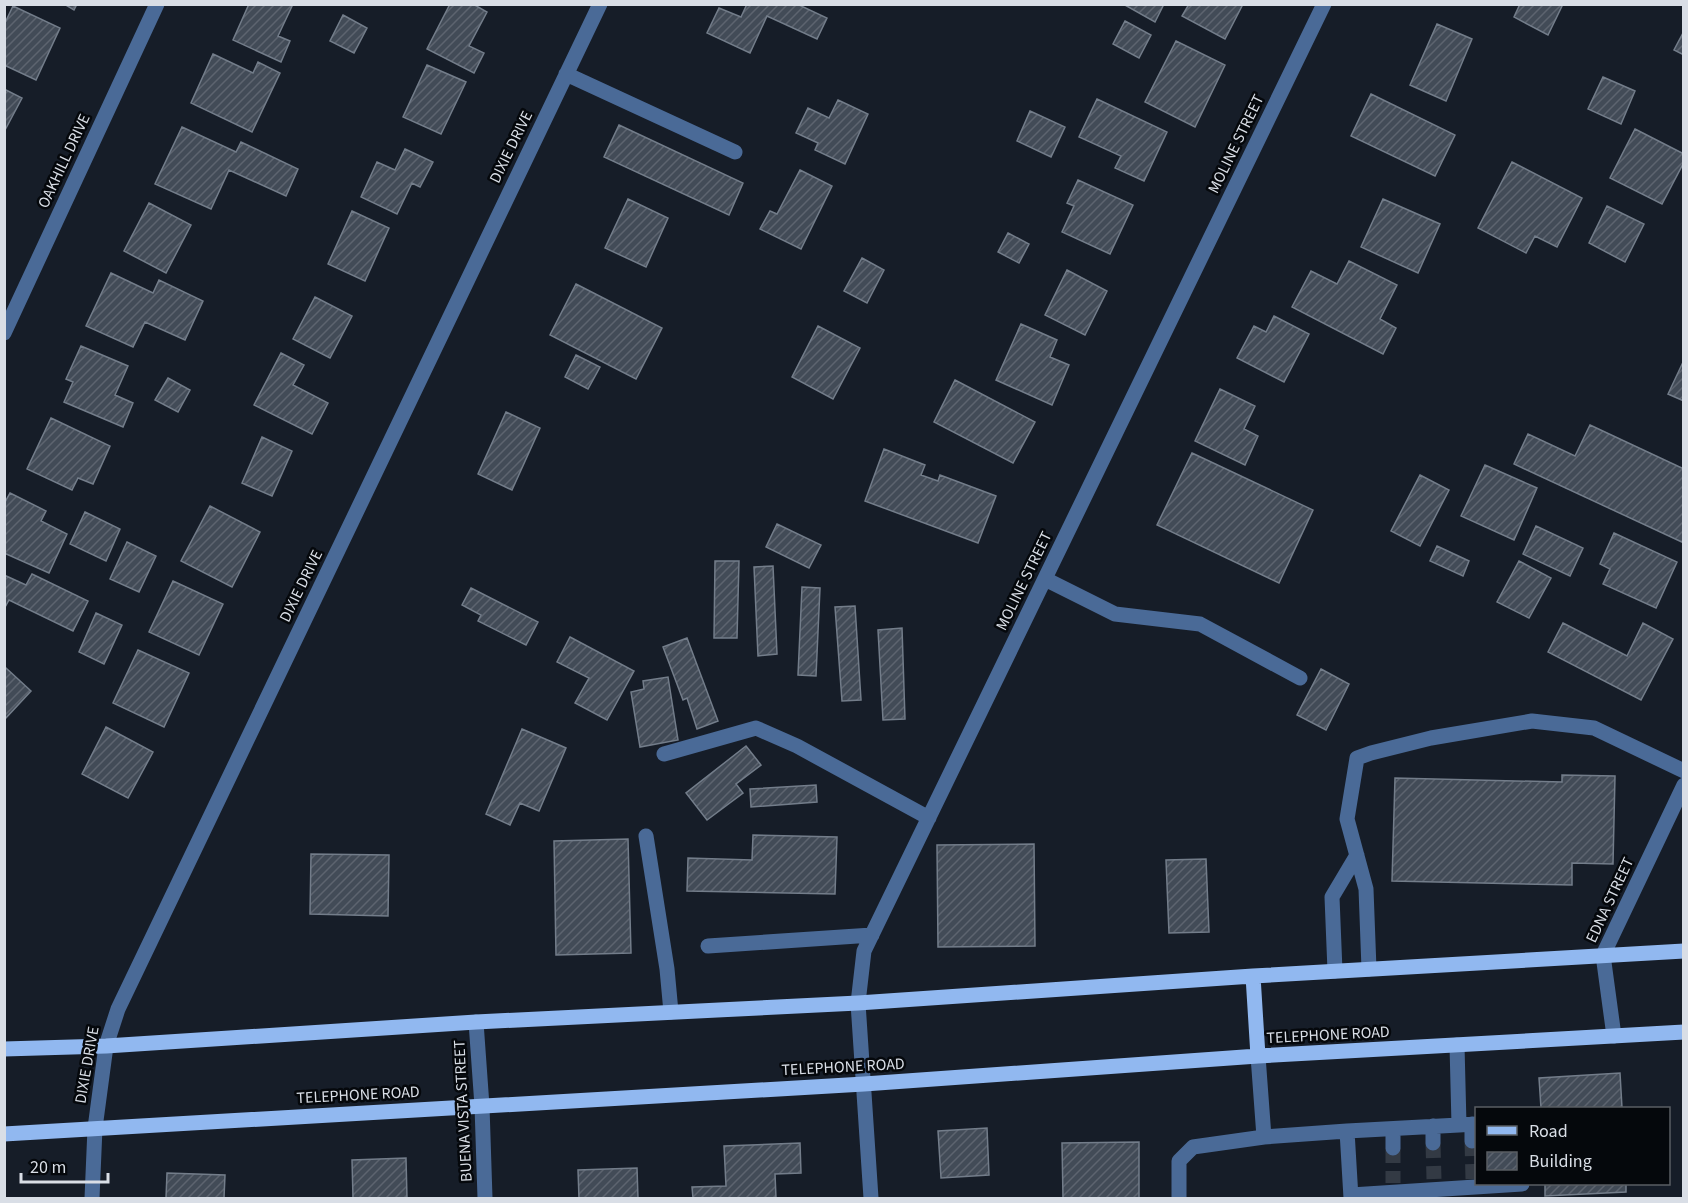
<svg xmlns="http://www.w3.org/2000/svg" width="1688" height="1203" viewBox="0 0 1688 1203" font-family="'Source Sans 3',sans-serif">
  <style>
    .building { fill: url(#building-hatch); stroke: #737d8a; stroke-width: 1.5 }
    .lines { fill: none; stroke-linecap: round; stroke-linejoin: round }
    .minor-tunnel { stroke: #333a44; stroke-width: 15; stroke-dasharray: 15 8; stroke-linecap: butt }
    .minor { stroke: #4a6a97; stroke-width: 15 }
    .major { stroke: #91b8f0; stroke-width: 15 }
    .labels { text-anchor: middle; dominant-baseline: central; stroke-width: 5; stroke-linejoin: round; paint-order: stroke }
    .street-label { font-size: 16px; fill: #d9dee6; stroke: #05080c }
  </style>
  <defs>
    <pattern id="building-hatch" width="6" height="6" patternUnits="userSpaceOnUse" patternTransform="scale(1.5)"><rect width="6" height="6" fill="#424b57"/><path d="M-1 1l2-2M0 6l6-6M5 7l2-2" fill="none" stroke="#5d646f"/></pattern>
  </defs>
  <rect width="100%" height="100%" fill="#161d28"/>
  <path class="building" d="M64,4H77L74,10Z
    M249,4H293L278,36L290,41L281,62L233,40Z
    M450,4H473L487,12L469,46L484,53L474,73L427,49Z
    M747,4H797L827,18L817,39L767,16L750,53L707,33L719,8L741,17Z
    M1123,4H1164L1155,22Z
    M1189,4H1239L1242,6L1225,39L1182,16Z
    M1520,4H1563L1548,35L1514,17Z
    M13,6L60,28L36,80L4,65V25Z
    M343,15L367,28L354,53L330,41Z
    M1125,21L1151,35L1139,58L1113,44Z
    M1437,24L1472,39L1446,101L1410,85Z
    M1684,31V55L1674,50Z
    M1176,41L1225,65L1195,127L1145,102Z
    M213,54L253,73L258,62L280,73L252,132L191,103Z
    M427,65L466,82L441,134L403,117Z
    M1603,77L1635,91L1621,124L1588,109Z
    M4,89L22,98L4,132Z
    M1371,94L1455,135L1435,176L1351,136Z
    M1097,99L1167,132L1144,181L1115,168L1121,156L1079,137Z
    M838,100L868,114L845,164L815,150L818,143L796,133L808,108L829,118Z
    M1030,111L1065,127L1051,157L1017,141Z
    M619,125L743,183L729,215L604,157Z
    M182,127L236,152L241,142L298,169L286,196L229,170L211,209L155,184Z
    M1635,129L1684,154V162L1662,204L1610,178Z
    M405,149L433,162L420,187L412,183L397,214L361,197L377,162L395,170Z
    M1512,162L1582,198L1557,247L1535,236L1526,253L1478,228Z
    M800,170L832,186L801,249L760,229L770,211L777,214Z
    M1078,180L1133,205L1110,254L1062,232L1074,206L1067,203Z
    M628,199L668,218L646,267L605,248Z
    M1383,199L1440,224L1418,273L1361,247Z
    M149,203L191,225L166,273L124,251Z
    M1607,206L1644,224L1625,262L1589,243Z
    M352,211L389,228L365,281L328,264Z
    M1008,233L1029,244L1019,263L998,252Z
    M862,258L884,270L867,303L844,291Z
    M1349,261L1397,285L1380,319L1396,328L1383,354L1292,307L1311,271L1337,284Z
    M1067,270L1107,291L1085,335L1045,315Z
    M111,273L153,293L159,280L203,301L185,340L145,322L133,347L86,326Z
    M576,284L662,328L636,379L550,335Z
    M315,297L352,316L330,358L293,339Z
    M1274,316L1309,334L1284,382L1237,358L1254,326L1266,332Z
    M1021,324L1057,340L1050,357L1069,365L1052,405L996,380Z
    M818,326L860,348L833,399L792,377Z
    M81,346L128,366L115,395L133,403L123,427L64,402L73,382L66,379Z
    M281,353L304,365L293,385L328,403L312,434L254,405Z
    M576,355L600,367L588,389L565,377Z
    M1684,360V401L1668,394Z
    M168,378L190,390L178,412L155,400Z
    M955,380L1035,422L1013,463L934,422Z
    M1220,389L1255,406L1244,429L1258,436L1245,465L1195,441Z
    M506,412L540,428L512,490L478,474Z
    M51,418L110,446L93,484L78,478L72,490L27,469Z
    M1590,425L1684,469V543L1514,464L1528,434L1575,456Z
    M262,437L292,451L272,496L242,483Z
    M884,449L925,465L921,475L938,481L940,475L996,496L978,543L865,501Z
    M1192,453L1313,510L1279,583L1157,525Z
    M1485,465L1537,488L1514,540L1461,516Z
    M1420,475L1449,490L1420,546L1391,531Z
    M10,493L46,511L41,521L67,534L49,573L4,553V504Z
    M210,506L260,532L232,587L181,561Z
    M85,512L120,529L106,561L70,544Z
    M777,524L821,545L809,568L766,547Z
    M1536,526L1583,548L1570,576L1523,554Z
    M1614,533L1677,562L1656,608L1603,584L1610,569L1600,564Z
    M127,542L156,556L139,592L110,579Z
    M1437,546L1469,561L1463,576L1430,561Z
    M715,561H739L737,638H714Z
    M1519,561L1551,578L1529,618L1497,602Z
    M773,566L777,654L758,656L754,567Z
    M32,574L88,601L73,631L9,600L4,609V575L26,585Z
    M173,581L223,604L199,655L149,632Z
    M802,587L820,588L816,676L798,675Z
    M471,588L538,622L526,645L478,621L481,615L462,605Z
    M855,606L861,700L842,701L835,607Z
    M96,613L122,625L104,664L79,652Z
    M1563,623L1627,656L1643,623L1673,639L1641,700L1548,652Z
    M902,628L905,719L883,720L878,630Z
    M570,637L634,671L607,720L575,703L589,678L557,662Z
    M687,638L718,721L697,729L687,698L683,700L663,647Z
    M138,650L189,673L164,727L113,703Z
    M6,668L31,691L4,720V670Z
    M1321,669L1349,684L1326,730L1297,715Z
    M668,677L678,740L640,747L631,692L644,689L643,681Z
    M106,727L153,752L128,798L82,774Z
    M522,729L566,748L539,811L520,803L510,825L486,814Z
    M746,746L761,765L736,784L743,793L707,820L686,793Z
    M1562,775L1615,776L1613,864L1572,863V885L1392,881L1395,778L1562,782Z
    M816,785L817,802L751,807L750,789Z
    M753,835L837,837L835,894L687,891L688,858L752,860Z
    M628,839L631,953L556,955L554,841Z
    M1034,844L1035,946L938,947L937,845Z
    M311,854L389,855L388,916L310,914Z
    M1206,859L1209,932L1169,933L1166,860Z
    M1620,1073L1622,1108H1541L1539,1078Z
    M987,1128L989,1175L941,1178L938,1131Z
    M1139,1142V1198H1063L1062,1143Z
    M800,1143L801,1173L775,1174L776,1198H693L692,1187L726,1186L724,1146Z
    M406,1158L407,1198H353L352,1160Z
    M637,1168L638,1198H579L578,1170Z
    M167,1173L225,1175L224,1198H166Z
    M1545,1184H1626V1192L1545,1196Z"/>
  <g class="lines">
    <path class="minor-tunnel" d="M1472,1141L1473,1179
      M1433,1143L1434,1179
      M1393,1148V1183"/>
    <path class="minor" d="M566,74L735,152
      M4,333L157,4
      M1045,579L1115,614L1200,624L1300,678
      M664,754L756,728L797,746L929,818
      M646,836L667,969L671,1012
      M708,946L872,935
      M1369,969L1366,889L1347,819L1357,758L1371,753L1431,738L1532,721L1594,728L1684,771
      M1335,971L1332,897L1357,855
      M476,1022L482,1106L485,1198
      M1614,1036L1603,955L1684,785
      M1457,1045L1459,1125L1476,1124
      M1258,1056L1264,1137
      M1472,1124V1141
      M1433,1126V1143
      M1393,1129V1148
      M1351,1195L1522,1184
      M92,1198L95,1128L106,1046L118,1009L600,4
      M871,1198L858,1003L864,951L1324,4
      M1179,1198V1161L1193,1147L1264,1137L1347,1131
      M1351,1198L1347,1131L1459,1125"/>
    <path class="major" d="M1253,976L1258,1056
      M4,1049L106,1046L476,1022L858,1003L1253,976L1684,951
      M4,1134L864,1084L1258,1056L1684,1032"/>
  </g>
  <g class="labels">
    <g class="street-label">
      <text transform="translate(1236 144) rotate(-64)">MOLINE STREET</text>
      <text transform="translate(511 147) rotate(-64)">DIXIE DRIVE</text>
      <text transform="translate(64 161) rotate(-65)">OAKHILL DRIVE</text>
      <text transform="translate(1024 581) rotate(-64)">MOLINE STREET</text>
      <text transform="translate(301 586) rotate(-64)">DIXIE DRIVE</text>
      <text transform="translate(1610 900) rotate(-65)">EDNA STREET</text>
      <text transform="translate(1328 1035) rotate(-3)">TELEPHONE ROAD</text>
      <text transform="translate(87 1065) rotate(-80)">DIXIE DRIVE</text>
      <text transform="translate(843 1067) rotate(-3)">TELEPHONE ROAD</text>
      <text transform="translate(358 1095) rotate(-3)">TELEPHONE ROAD</text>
      <text transform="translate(463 1111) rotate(-93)">BUENA VISTA STREET</text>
    </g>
  </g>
  <rect width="1688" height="1203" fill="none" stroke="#d9dee6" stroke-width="12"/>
  <rect x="1475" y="1107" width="195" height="78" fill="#05080c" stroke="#5a5e63" stroke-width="1.5"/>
  <rect x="1487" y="1126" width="30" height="9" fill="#91b8f0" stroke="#5a5e63" stroke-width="1.5"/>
  <text x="1529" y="1137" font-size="18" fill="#d9dee6">Road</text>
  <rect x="1487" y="1152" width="30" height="18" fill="url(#building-hatch)" stroke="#5a5e63" stroke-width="1.5"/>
  <text x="1529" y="1167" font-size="18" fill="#d9dee6">Building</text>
  <path d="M21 1173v9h87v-9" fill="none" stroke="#d9dee6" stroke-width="3"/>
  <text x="30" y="1173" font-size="18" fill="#d9dee6" stroke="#05080c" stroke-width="4.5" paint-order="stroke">20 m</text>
</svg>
